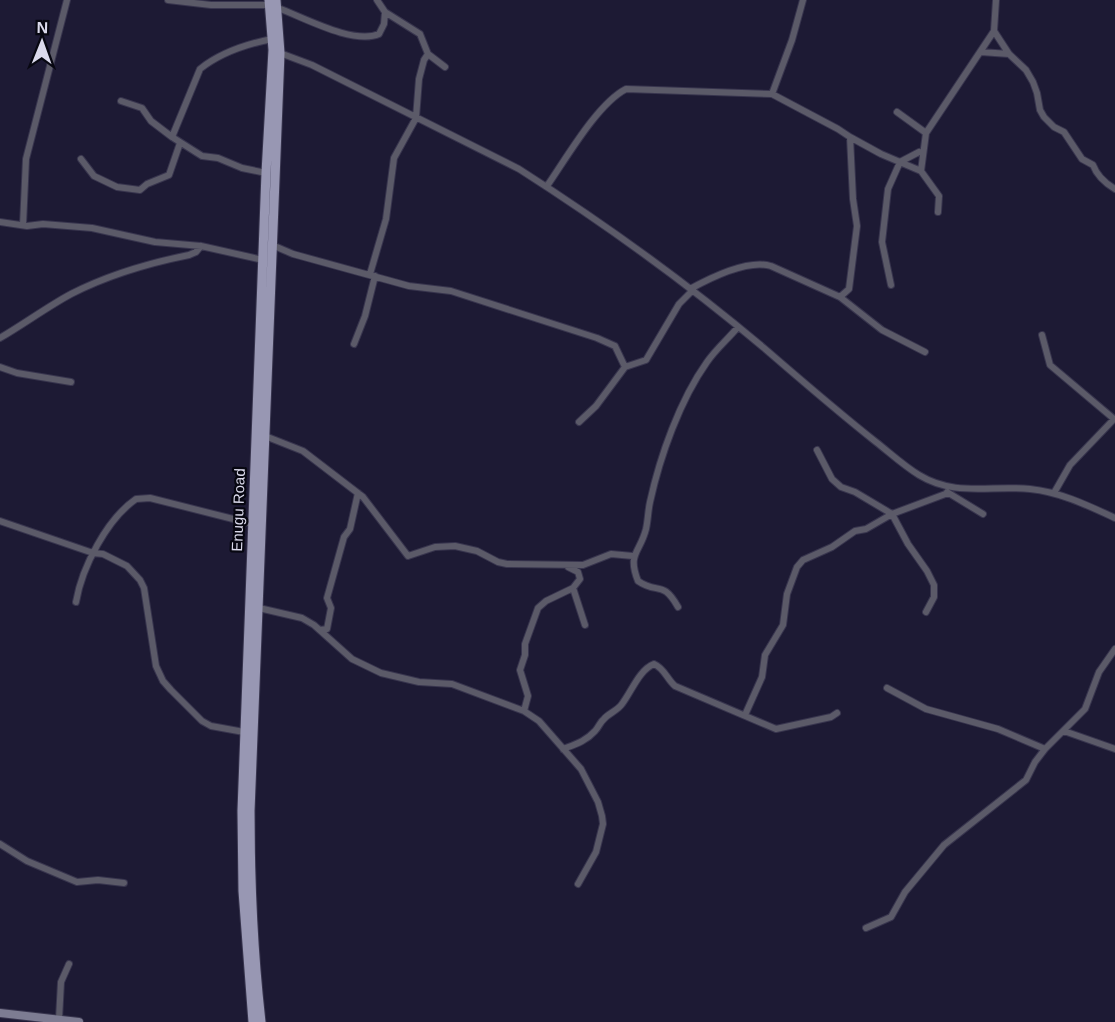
<svg xmlns="http://www.w3.org/2000/svg" width="1115" height="1022" viewBox="0 0 1115 1022" font-family="Helvetica,sans-serif">
  <style>
    .lines { fill: none; stroke-linecap: round; stroke-linejoin: round }
    .street-casing { stroke: #38354e; stroke-width: 8 }
    .secondary-casing { stroke: #38354e; stroke-width: 10 }
    .primary-casing { stroke: #38354e; stroke-width: 11 }
    .street { stroke: #5b5a68; stroke-width: 6 }
    .secondary { stroke: #7d7c92; stroke-width: 8 }
    .primary { stroke: #9897b3; stroke-width: 9 }
    .labels { text-anchor: middle; dominant-baseline: central; stroke-width: 4.5; stroke-linejoin: round; paint-order: stroke }
    .street-label { font-size: 15px; fill: #dbdaec; stroke: #070711 }
  </style>
  <rect width="100%" height="100%" fill="#1d1a34"/>
  <g class="lines">
    <g class="street-casing">
      <path id="street" d="M168,0L211,5H270
        M377,0L385,12L420,34L428,54L445,67
        M278,8C303,17 353,45 379,34L384,24L385,12
        M994,31L1009,54L1026,70L1033,82L1037,93L1040,110L1044,117L1054,127L1064,132L1082,159L1093,165C1097,176 1105,183 1115,189
        M981,52L1009,54
        M280,53L312,65L519,169C605,224 687,283 764,348C801,380 838,412 876,442C890,453 904,466 919,475C955,497 990,485 1030,489C1060,492 1087,505 1115,518
        M772,94L792,40L803,0
        M121,101L142,108L151,121L172,137
        M897,112L926,133
        M850,137L881,154L921,171L939,196L938,212
        M81,159L94,176L117,187L140,190L147,184L169,175L180,143
        M921,171L926,133L994,31L996,0
        M266,173L242,168L218,158L202,156L172,137L200,69C220,53 247,44 272,39
        M547,186C566,159 597,104 626,89L772,94L838,129L850,137L853,199L857,226L849,289L840,297
        M0,222L27,226L43,224L92,228L155,242L201,246L263,260
        M23,225L26,159L67,0
        M272,245L293,254L409,286L451,291L597,338L615,346L625,367
        M370,274L386,219L394,158L416,118L419,79L424,60L428,54
        M891,285L882,242L888,189L900,162L919,152
        M690,289C710,278 748,259 771,266L840,297L882,330L925,352
        M1042,335L1050,365L1114,419L1070,465L1054,493
        M0,338C24,324 47,307 71,294C108,275 149,263 189,255L196,252L201,246
        M354,344L365,316L375,276
        M0,367L17,373L71,382
        M579,422L596,406L625,367L646,360L679,304L692,291
        M265,436L303,451L363,497L408,556L435,547L455,546L477,551L498,562L507,564L583,565L611,554L633,556
        M817,450L832,479L841,487L855,492L892,514L908,544L927,571L934,585V597L926,612
        M947,492L983,514
        M0,521L93,553L103,554L127,566L140,580L144,588L156,666L163,681L171,690L202,721L211,726L244,732
        M573,588L585,625
        M76,602C82,567 107,519 136,499L150,498L253,524
        M678,607C662,579 658,595 638,581C627,553 640,553 646,529C648,520 648,511 650,502C660,456 680,400 707,362C716,349 728,339 738,327
        M259,608L302,618L314,625L352,659L381,673L419,682L452,684L524,711L539,721L581,769L598,802L602,816L603,824L596,852L578,884
        M320,630L327,629L331,608L327,598L344,537L350,529L358,493
        M887,688L926,709L998,729L1045,749
        M524,711L528,696L520,670L525,655V644L538,608L546,601L573,588L580,579L578,572L568,567
        M745,715L762,677L765,655L783,625L787,594L797,567L803,560L832,547L855,531L866,529L892,514L948,493
        M1064,731L1115,749
        M563,749C576,744 586,741 595,731C599,727 600,722 604,719C609,713 617,711 622,704C632,691 639,670 654,664C664,668 667,679 675,686L776,729L831,717L837,713
        M0,844L27,861L77,882L98,880L124,883
        M866,928L891,917L905,892L944,845L1026,780L1035,762L1045,749L1085,709L1099,672L1115,649
        M59,1019L61,982L69,964"/>
    </g>
    <g class="secondary-casing">
      <path id="secondary" d="M0,1013L79,1022"/>
    </g>
    <g class="primary-casing">
      <path id="primary" d="M253,1022L243,891L242,811L266,173L273,50L269,0
        M261,1022C253,952 250,882 250,811L280,53L276,0"/>
    </g>
    <use href="#street" class="street"/>
    <use href="#secondary" class="secondary"/>
    <use href="#primary" class="primary"/>
  </g>
  <g class="labels">
    <g class="street-label">
      <text transform="translate(238 510) rotate(-88)">Enugu Road</text>
    </g>
  </g>
  <g transform="translate(42 42) rotate(1)" stroke="#070711" stroke-width="4.5" paint-order="stroke">
  <path d="M0-4.5L10 22L0 15L-10 22Z" fill="#dbdaec"/>
  <text y="-9" font-size="16" font-weight="bold" text-anchor="middle" fill="#dbdaec">N</text>
  </g>
</svg>
